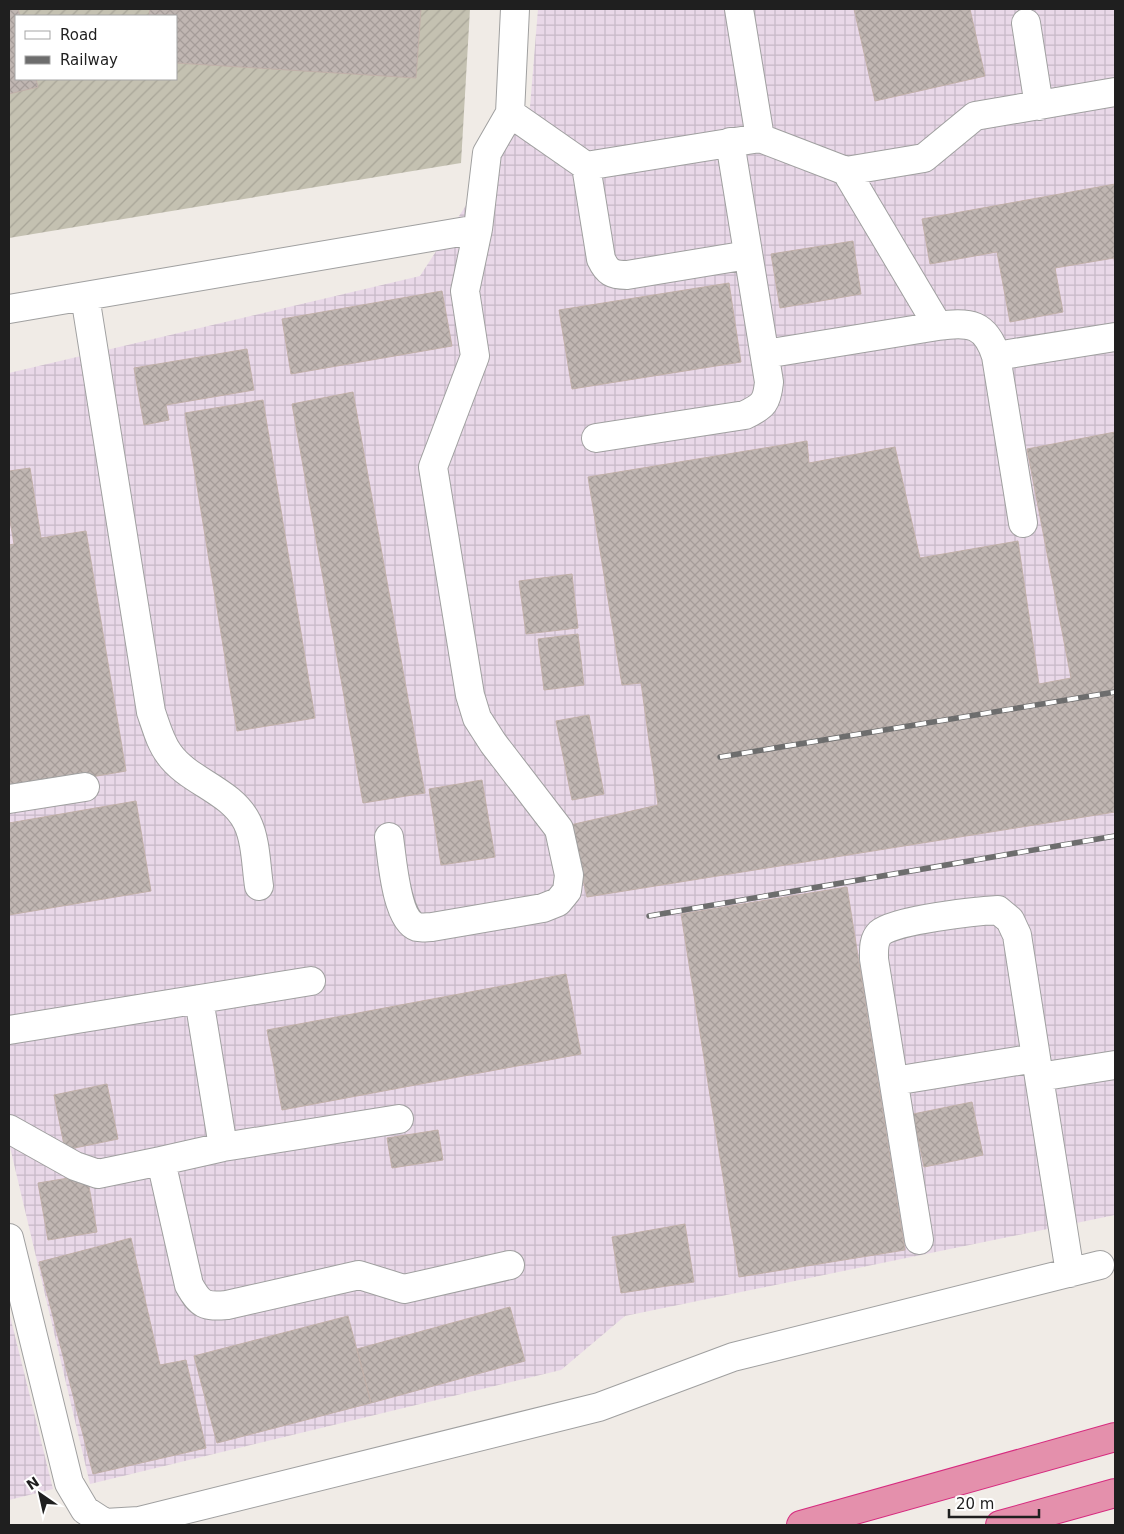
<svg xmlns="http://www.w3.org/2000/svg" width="1124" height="1534" viewBox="0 0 1124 1534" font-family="'DejaVu Sans',sans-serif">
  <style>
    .industrial { fill: url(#industrial-grid) }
    .construction { fill: url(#construction-furrows); fill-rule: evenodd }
    .building { fill: url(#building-cross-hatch); stroke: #c1b0a9 }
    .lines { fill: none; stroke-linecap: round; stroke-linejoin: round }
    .minor-casing { stroke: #a0a0a0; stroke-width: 30 }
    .highway-casing { stroke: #d62b7f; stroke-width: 30 }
    .minor { stroke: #fff; stroke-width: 28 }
    .highway { stroke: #e490ac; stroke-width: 28 }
    .rail-casing { stroke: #6d6d6d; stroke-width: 5.5 }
    .rail { stroke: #fff; stroke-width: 4; stroke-dasharray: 11; stroke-linecap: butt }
  </style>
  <defs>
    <pattern id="industrial-grid" width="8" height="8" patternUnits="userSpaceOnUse" patternTransform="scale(1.25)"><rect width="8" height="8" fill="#e9d8e8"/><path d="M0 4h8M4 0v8" fill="none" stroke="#c7b9c7"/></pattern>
    <pattern id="construction-furrows" width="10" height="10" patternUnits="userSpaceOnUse" patternTransform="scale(1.25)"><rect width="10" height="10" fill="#c4c1b1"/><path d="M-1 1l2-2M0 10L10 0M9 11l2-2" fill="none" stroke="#a8a598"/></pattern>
    <pattern id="building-cross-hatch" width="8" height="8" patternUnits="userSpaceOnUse" patternTransform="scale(1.25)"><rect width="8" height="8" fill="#c0b6b2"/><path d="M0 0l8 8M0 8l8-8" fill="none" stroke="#a59c99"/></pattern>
  </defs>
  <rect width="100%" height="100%" fill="#f0ebe6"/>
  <path class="industrial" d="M538,9H1115V1215L625,1316L561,1370L90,1484L9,1143V373L420,276L530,107Z
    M9,1312L53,1489L9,1500Z"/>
  <path class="construction" d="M9,9H470L461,163L9,238ZM16,16H176V79H16Z"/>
  <path class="building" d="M9,9H18L20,16H16V79H36L38,87L9,94Z
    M150,9H421L416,78L176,63V16H149Z
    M854,9H970L985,76L875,101Z
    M1115,184V266L1114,258L1055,268L1063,312L1010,322L997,252L930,264L922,219Z
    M853,241L861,294L780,308L771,254Z
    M729,283L741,362L572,389L559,310Z
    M442,291L452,346L291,374L282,319Z
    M247,349L254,390L166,405L169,420L144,425L134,368Z
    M353,392L425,793L363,803L292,404Z
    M263,400L315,718L237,731L185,413Z
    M1115,432V812L587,897L570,825L658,805L641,683L622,685L588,477L807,441L809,463L895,447L920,558L1018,541L1039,684L1071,678L1027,449Z
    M30,468L41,538L86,531L126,771L9,791V545L14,544L9,515V471Z
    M572,574L578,628L526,634L519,581Z
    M578,634L584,685L544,690L538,639Z
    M589,715L604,794L572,800L556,721Z
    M482,780L495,857L441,865L429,789Z
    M136,801L151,891L9,915V823Z
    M847,887L905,1250L739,1277L681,914Z
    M566,974L581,1054L282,1110L267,1030Z
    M107,1084L118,1139L65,1150L54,1095Z
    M972,1102L983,1155L924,1167L913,1114Z
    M438,1130L443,1160L392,1168L387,1138Z
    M87,1175L97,1232L48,1240L38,1183Z
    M685,1224L694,1282L621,1293L612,1237Z
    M131,1238L160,1365L186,1360L206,1448L93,1474L39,1262Z
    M510,1307L525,1361L371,1403L357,1349Z
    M348,1316L371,1403L217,1443L194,1356Z"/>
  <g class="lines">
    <g class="minor-casing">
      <path id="minor" d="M739,9L760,138
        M1026,23L1039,106
        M510,113L586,166L760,138L846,171L938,326C970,321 986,324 996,356L1023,523
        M586,166L601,259C607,272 612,275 627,275L748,255
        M846,171L924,158L975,116L1115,92
        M85,296L151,712C156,726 160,742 169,754C189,782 231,790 247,822C256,840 256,866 259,886
        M9,309L478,229L487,153L510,113L515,9
        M765,354L938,326
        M996,356L1115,337
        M596,438L745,415C764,406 767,402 769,382L730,142
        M9,799L85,787
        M389,837C392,857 396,920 417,927C421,928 428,927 432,927L543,908L558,902L567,891L569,875L559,829L493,743L477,718L470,695L433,467L475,356L465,291L478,229
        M199,999L223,1147
        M9,1030L311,981
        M894,1081L1036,1058
        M9,1129L75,1166L98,1174L161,1161L189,1285C200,1305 205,1307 227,1305L359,1275L404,1289L510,1265
        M161,1161L223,1147L399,1119
        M9,1238L69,1483L85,1510L105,1523L139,1521L599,1407L733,1357L1100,1265
        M919,1240L874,959C874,950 873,940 880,933C895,920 976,911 998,910L1010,920L1017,935L1039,1077
        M1070,1273L1039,1077L1115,1065"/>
    </g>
    <g class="highway-casing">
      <path id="highway" d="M801,1525L1115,1437
        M1000,1525L1115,1493"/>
    </g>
    <use href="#minor" class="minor"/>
    <use href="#highway" class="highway"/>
    <g class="rail-casing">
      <path id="rail" d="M720,757L1115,692
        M649,916L1115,836"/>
    </g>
    <use href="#rail" class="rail"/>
  </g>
  <rect width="1124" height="1534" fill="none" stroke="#1f1f1f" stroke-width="20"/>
  <rect x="15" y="15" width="162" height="65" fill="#ffffff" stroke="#a5a5a5"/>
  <rect x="25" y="31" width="25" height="8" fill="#ffffff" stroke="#a5a5a5"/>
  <text x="60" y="40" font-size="15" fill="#1f1f1f">Road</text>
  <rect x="25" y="56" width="25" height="8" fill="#6d6d6d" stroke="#a5a5a5"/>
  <text x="60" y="65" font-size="15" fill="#1f1f1f">Railway</text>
  <g transform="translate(40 1494) rotate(326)" stroke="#ffffff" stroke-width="4" paint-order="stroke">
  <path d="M0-4L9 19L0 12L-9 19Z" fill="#1f1f1f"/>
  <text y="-8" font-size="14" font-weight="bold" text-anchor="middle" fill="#1f1f1f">N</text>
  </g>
  <path d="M949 1509v8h90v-8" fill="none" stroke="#1f1f1f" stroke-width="2.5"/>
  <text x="956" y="1509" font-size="15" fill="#1f1f1f" stroke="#ffffff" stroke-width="4" paint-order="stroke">20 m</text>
</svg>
